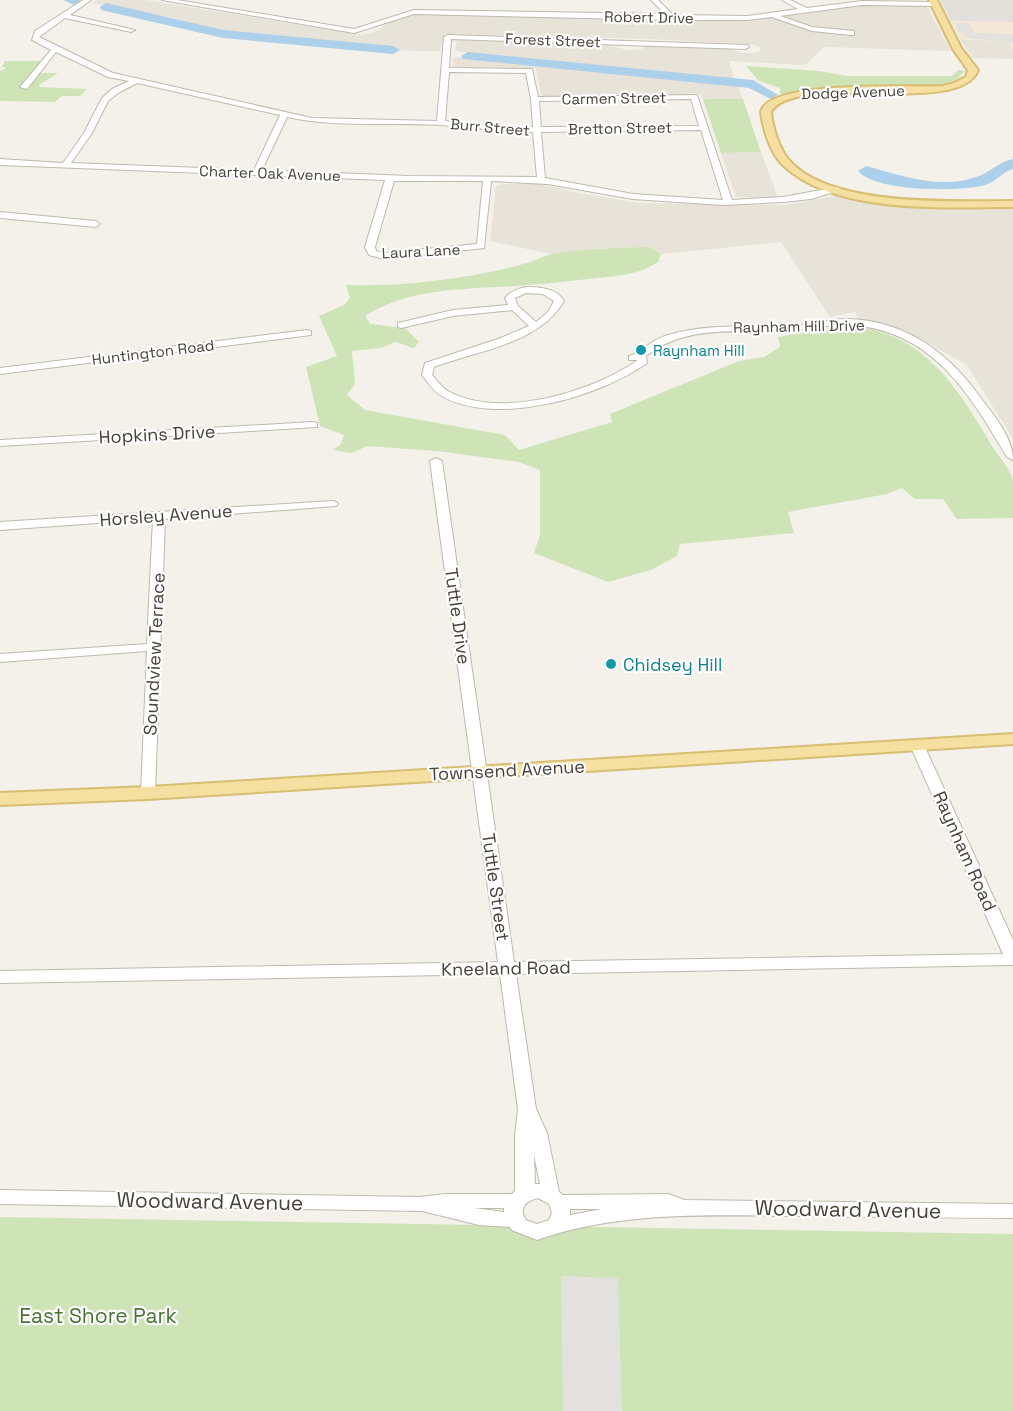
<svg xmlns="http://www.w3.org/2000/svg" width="1013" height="1411" viewBox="0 0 1013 1411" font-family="'Space Grotesk',sans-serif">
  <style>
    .residential { fill: #e7e3d8 }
    .commercial { fill: #f3e8d7 }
    .industrial { fill: #e3e0db }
    .green { fill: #cee4b7 }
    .parking { fill: #e2e1de }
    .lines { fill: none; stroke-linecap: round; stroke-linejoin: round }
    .river { fill: #accfea; fill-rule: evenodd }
    .minor-casing { stroke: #beb9ad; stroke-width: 2 }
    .major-casing { stroke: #d9bd72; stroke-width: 4 }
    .minor { fill: #fff; fill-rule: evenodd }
    .major { fill: #f5dfa1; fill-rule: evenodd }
    .culture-dot { fill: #0f9aa8; stroke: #fff; stroke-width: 2 }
    .labels { text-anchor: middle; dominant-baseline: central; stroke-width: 4.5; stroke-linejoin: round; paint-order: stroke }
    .far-street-label { font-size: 15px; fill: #474239; stroke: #fff }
    .far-culture-label { font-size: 15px; fill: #0d838f; stroke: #fff; text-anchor: start }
    .street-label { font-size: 18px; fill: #474239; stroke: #fff }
    .culture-label { font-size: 18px; fill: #0d838f; stroke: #fff; text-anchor: start }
    .near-street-label { font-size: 21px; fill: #474239; stroke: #fff }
    .near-park-label { font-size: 21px; fill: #487431; stroke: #fff }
  </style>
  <rect width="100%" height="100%" fill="#f3f1ea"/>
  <path class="residential" d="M97,0H146L361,35L374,32L396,18L418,14L743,21L859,5H923L928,8L951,51L824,47L805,65L729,61L735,81L455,51L457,39H462L601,44L628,50L642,49L647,45L705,47L727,48L743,53H754L760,51L761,47L749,44L646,39L445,34L440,51H410L226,33L174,18L92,3Z
    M960,39L1008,42L1013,50V59L972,58Z
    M453,57L536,63L738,86L743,99H703L700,94L690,93V95L544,96L541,95L536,68L457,67H453Z
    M761,152L778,198L736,197L721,153Z
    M503,184H541L579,193L638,203L785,205L836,196L943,207L1013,208V439L967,365L904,330L859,320L855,312L830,317L781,242L661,254L649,247L603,248L551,254L490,241L496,186Z"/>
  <path class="commercial" d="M951,21L1013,22V50L1008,42L960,39Z"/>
  <path class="industrial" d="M940,0H1013V22L951,21Z"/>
  <path class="green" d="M5,61H41L34,73H58L39,85L40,87L87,89L80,96H62L55,102L0,101V71L7,68L2,67Z
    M746,66L819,71L847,76H951L959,70L965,71L956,80L937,85L817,89L780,94V88L759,81Z
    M703,99H743L761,152L721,153Z
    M649,247L661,254L658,262C637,276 613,276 588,279C564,282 540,284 515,286C465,289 409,288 365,316L370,324L405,328L419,342L414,348L395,342L381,348L352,351L355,384L347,395L365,410L505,435L519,450L612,422L610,414L739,361L764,357L780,347L778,337C809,332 844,322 874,330C933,345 963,397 992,446C998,455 1011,470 1013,481C1013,493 1013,506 1013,518L957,519L943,499H915L902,488L887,494L788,512L794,533L680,544L677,556L651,570L608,582L534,553L540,535V470L519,462L437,451L367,446L352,453L333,450L341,444L344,435L320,426L306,367L337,356L319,316L344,305L350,298L346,285C402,287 473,278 527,263C536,261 544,255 553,254C585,248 617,248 649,247Z
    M0,1217L1013,1234V1411H0Z"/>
  <path class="parking" d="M955,23H969L974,33L1013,34V43L968,38L964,36L962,33L964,32H959Z
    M561,1276L618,1278L622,1411H563Z"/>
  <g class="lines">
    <path class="river" d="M63,0H80V1L74,5Z
      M106,3L223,30L393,46L400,50L393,54L223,38L101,10L100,7Z
      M468,52L753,80L778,95L771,99L749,88L463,59L461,56Z
      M1013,159V169C1003,172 995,182 985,185C960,192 875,192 858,171L866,166C900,175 940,190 976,177C990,173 998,162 1013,159Z"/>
    <g class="minor-casing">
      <path id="minor" d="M83,0H91L70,15L135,30L131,32L65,18L39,37L113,73L312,118L437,121L444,37L448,35L748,45L749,47L745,49L451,39L449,68L532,69L538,97L697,95L732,200L783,197L837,187L841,190L811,199L783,202L723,205L633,199L548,184L491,181L484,248L384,259L369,255L365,247L385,180L0,165V159L63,163L84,133L102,98L112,89L129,81L108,77L56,52L27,89L20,87L51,50L32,40L35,31ZM449,72L526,73L531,99L533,127L502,128L445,121ZM137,83L280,115L254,170L71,163L92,133L108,101L118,93ZM691,99L699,126L541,127L539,101ZM287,117C337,128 389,122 440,125C472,127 502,132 533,132L537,177L409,176L262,170ZM701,130L723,200L633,194L545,178L541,132ZM394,181H483L477,244L384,253L376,251L375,247Z
        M162,0H177L354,29L414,10L665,14L651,0H658L673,15L748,16L798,9L782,0H790L807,8L862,1L935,2L938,4L935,6L862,5L780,16L812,27L854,31V35H851L812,31L772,17L748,20H673L414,14L354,33Z
        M0,212L96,221L100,224L96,227L0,218Z
        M526,287C539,287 557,288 564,301C538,345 478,350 434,367L432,375C437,380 442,388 448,391C499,420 593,392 638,360H629V356C643,352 651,340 665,336C706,323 746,327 788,326C808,326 827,319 847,319C902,320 946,350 977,393C991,412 1013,436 1013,460L1007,457C969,393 933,331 851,325C825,323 799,332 773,332C730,331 682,327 646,356L647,363C600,397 494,428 440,395C433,391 427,381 422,375L425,363L498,339L529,326L512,310L453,316L401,328L398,327V323L453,310L508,305L505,298C511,291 517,289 526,287ZM526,293L543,294L554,301L548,312L536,322L518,306L515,298Z
        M307,330L311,331V335L0,374V368Z
        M313,422L317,423V427L0,446V440Z
        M436,458L442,461L514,962L1003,954L910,745L917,741L924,745L1013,940V965L516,974L536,1109L547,1133L559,1192L563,1195L668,1194L685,1200L1013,1204V1218C940,1218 867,1217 794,1216C708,1215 620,1211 537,1240L512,1230L510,1227L479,1225L422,1211L0,1204V1190L420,1197L445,1194H512L515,1191V1136L518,1109L500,974L0,983V971L498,962L430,461ZM534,1155L540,1184H535ZM538,1198L549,1204L552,1213L549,1220L537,1224L526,1220C518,1208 526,1201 538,1198ZM474,1208H504V1212ZM570,1209H602L570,1215Z
        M332,501L336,502L338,504L336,506L165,519L155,793L153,796H143L141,793L147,651L0,662V654L147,644L153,519L0,530V522Z"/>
    </g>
    <g class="major-casing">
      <path id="major" d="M929,0H937L961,48L978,70C960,118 793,71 771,112C772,126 779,148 788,159C828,208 955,201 1013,201V207C945,207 837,215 784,166C771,155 763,129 761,112C768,79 913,88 942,86L954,83L966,77L968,70L953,49Z
        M1013,734V744L148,799L0,805V793L148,787Z"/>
    </g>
    <use href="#minor" class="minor"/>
    <use href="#major" class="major"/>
  </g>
  <g class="culture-dot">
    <circle cx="641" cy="350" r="6"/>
    <circle cx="611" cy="664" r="6"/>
  </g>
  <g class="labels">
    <g class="far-street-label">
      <text transform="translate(649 17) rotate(1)">Robert Drive</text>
      <text transform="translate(553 40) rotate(2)">Forest Street</text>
      <text transform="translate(853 92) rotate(-2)">Dodge Avenue</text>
      <text transform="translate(614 98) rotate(-1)">Carmen Street</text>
      <text transform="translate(490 127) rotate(5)">Burr Street</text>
      <text transform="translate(620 128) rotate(-1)">Bretton Street</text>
      <text transform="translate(270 173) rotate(2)">Charter Oak Avenue</text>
      <text transform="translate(421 251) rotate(-3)">Laura Lane</text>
      <text transform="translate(799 326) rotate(-1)">Raynham Hill Drive</text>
      <text transform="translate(153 352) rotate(-7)">Huntington Road</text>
    </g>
    <g class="far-culture-label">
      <text x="653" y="350">Raynham Hill</text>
    </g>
    <g class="street-label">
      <text transform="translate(157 434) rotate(-3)">Hopkins Drive</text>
      <text transform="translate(166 515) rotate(-4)">Horsley Avenue</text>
      <text transform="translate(458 616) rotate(82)">Tuttle Drive</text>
      <text transform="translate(154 654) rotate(-87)">Soundview Terrace</text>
      <text transform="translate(507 770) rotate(-3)">Townsend Avenue</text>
      <text transform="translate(965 851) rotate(66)">Raynham Road</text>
      <text transform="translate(496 887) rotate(82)">Tuttle Street</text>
      <text transform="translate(506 968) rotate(-1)">Kneeland Road</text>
    </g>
    <g class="culture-label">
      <text x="623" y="664">Chidsey Hill</text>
    </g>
    <g class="near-street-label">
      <text transform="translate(210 1201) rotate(1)">Woodward Avenue</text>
      <text transform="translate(848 1209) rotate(1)">Woodward Avenue</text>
    </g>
    <g class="near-park-label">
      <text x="98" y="1315">East Shore Park</text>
    </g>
  </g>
</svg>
